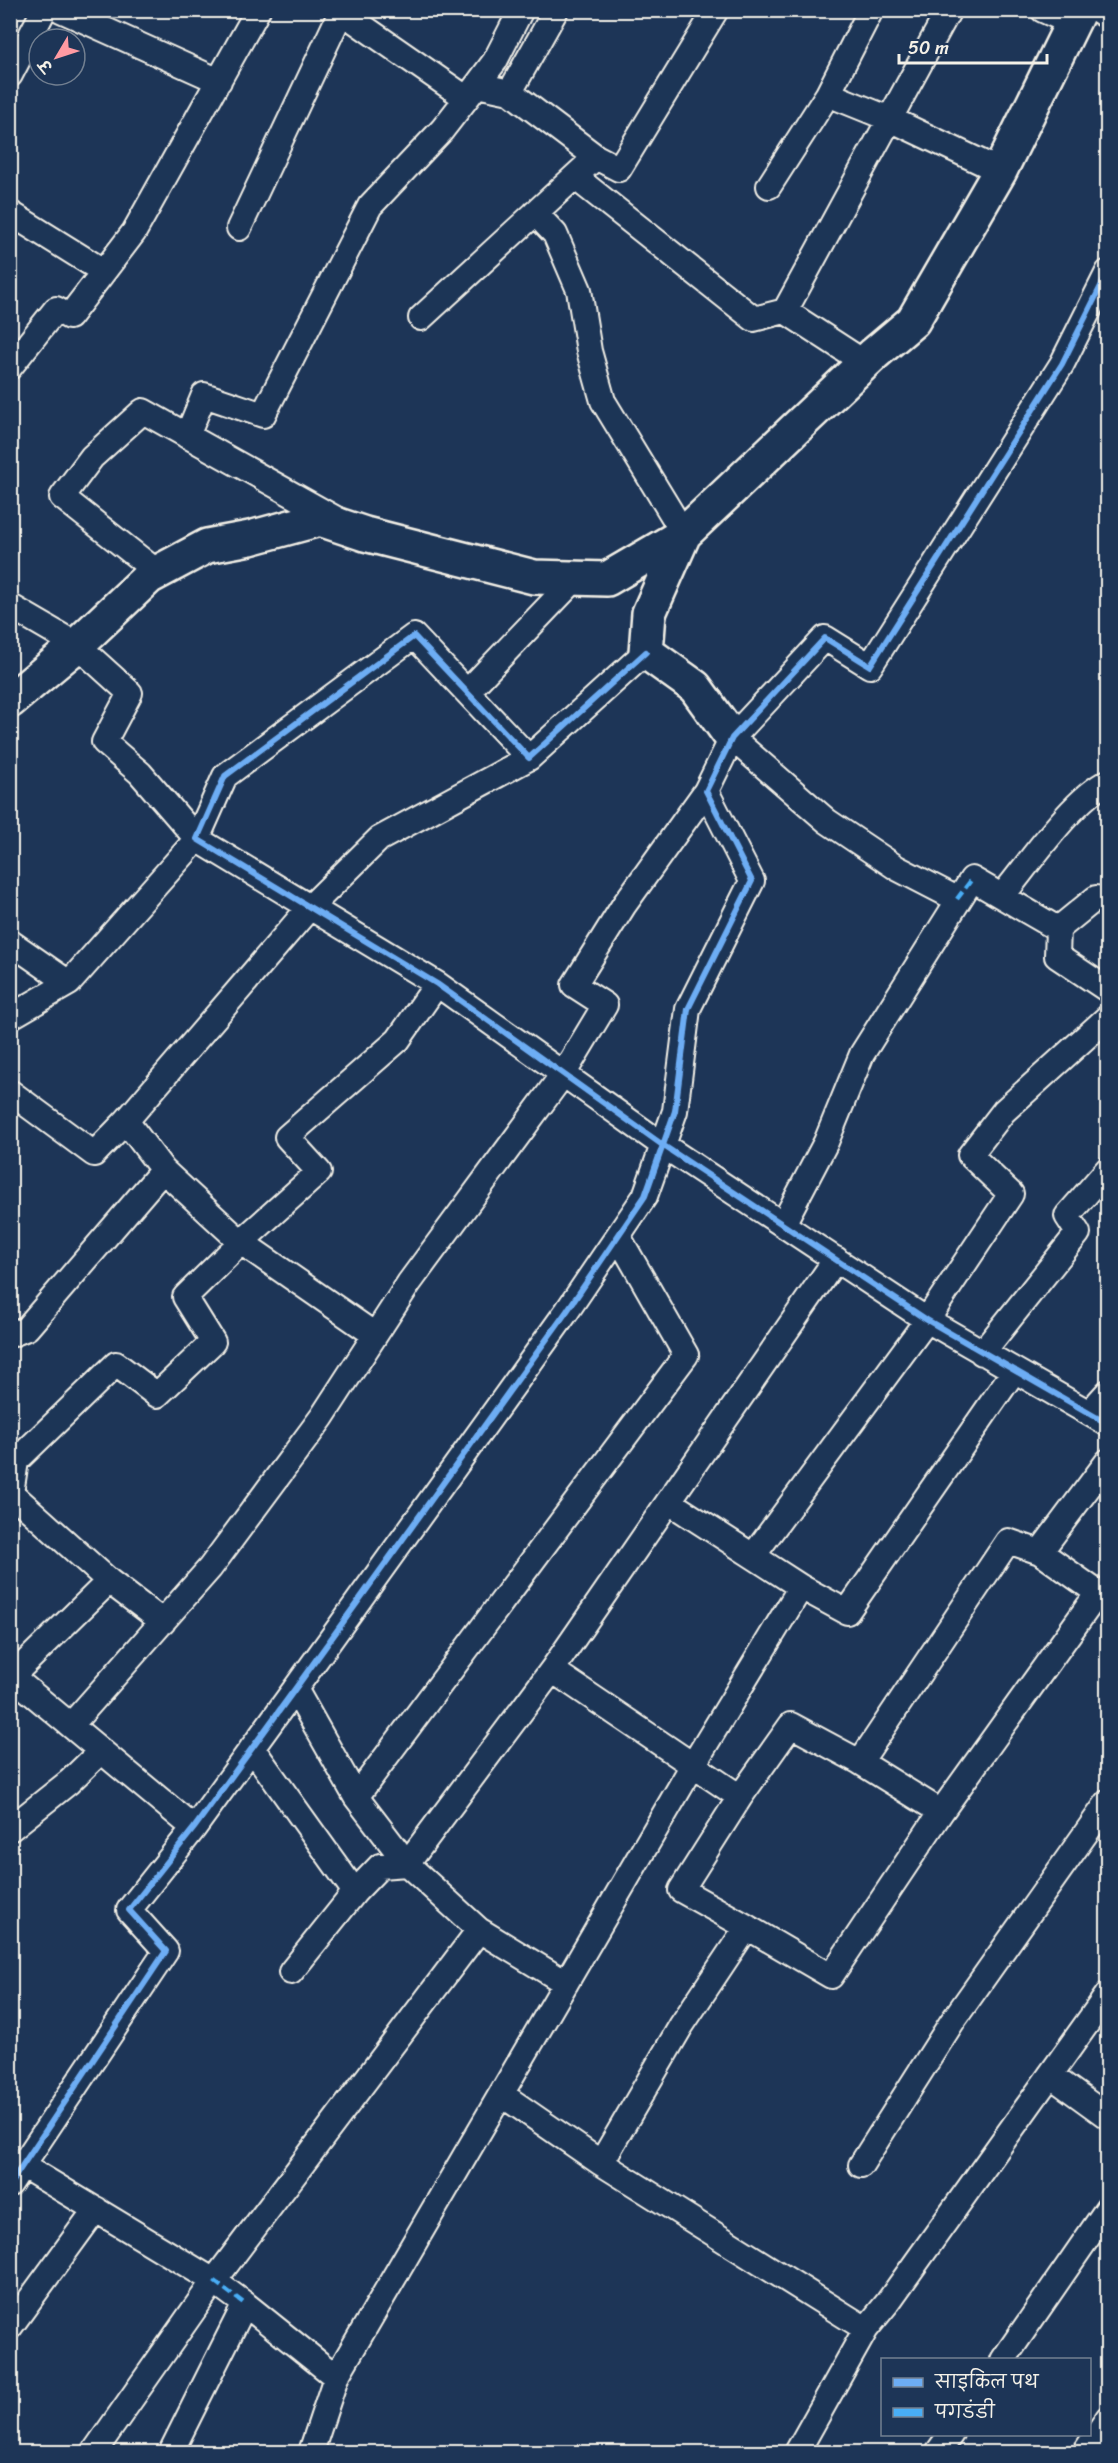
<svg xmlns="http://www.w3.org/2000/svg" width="1118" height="2463" viewBox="0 0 1118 2463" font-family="Sriracha,'Playpen Sans Deva',sans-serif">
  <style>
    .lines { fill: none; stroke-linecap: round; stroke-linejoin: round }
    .street-casing { stroke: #f4f1e8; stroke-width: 28 }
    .secondary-casing { stroke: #f4f1e8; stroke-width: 38 }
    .street { stroke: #1d3557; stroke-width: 24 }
    .secondary { stroke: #1d3557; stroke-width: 33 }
    .quiet { stroke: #49aef6; stroke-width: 4.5; stroke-dasharray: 9 4.5; stroke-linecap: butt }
    .cycleway-casing { stroke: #1d3557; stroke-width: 10 }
    .cycleway { stroke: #6dadf4; stroke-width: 6 }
  </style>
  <rect width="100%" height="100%" fill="#1d3557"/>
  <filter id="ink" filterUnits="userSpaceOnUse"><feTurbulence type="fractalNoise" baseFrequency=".0167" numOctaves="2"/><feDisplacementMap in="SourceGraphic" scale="12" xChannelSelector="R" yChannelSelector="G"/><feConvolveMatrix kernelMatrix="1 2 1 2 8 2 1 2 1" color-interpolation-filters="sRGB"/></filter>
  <g filter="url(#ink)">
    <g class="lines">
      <g class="street-casing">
        <path id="street" d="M61,10L219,81
          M339,10L466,98
          M1043,10L1072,23
          M1097,10L1108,17
          M10,75L44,10
          M510,92L556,10
          M828,94L871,10
          M596,157L619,169L716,10
          M575,177L754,319L785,311L865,363
          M769,186L828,94L890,119L1000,171
          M10,213L103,271
          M535,213L555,234L579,290L589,351L603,401L684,534
          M239,228L342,10
          M785,311L949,10
          M421,318L596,157L510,92L477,85
          M10,367L56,309L69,317L134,232L258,10
          M187,436L204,395L263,415L370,206L442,130L477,85L495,61L521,10
          M157,572L62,497L92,457L143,411L338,520
          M10,606L77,645L130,693L104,742L140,773L197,839L69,983L10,942
          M646,652L529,758L414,636L225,776L197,839L437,984L664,1146L927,1320L1108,1424
          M467,692L576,578
          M732,738L827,821L897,868L957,899
          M1002,896C1028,865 1073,798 1108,782
          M1058,929L1057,956L1108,990
          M10,1017L69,983
          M10,1092L94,1154L126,1121L309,908L379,839L529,758
          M126,1121L163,1170
          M783,1224L826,1142L862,1054L972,879L1058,929L1096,898L1108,901
          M10,1335L27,1328L163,1170L241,1242L319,1172L287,1137L398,1040L437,984
          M982,1353L1078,1233L1067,1216L1108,1169
          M1089,1413L1108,1392
          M669,1502L801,1587L847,1612L1014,1371
          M753,1556L927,1320L1011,1194L970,1155L1004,1111L1108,1017
          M109,1581L163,1622
          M1098,1593L1040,1552L1108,1461
          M552,1670L740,1797
          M10,1675L194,1828
          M10,1678L109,1581L11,1493L16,1461L116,1364L157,1395L213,1342L185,1297L241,1242L375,1335
          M295,1689L356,1797L407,1864L479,1930L566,1983
          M71,1725L210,1568L322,1417L409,1283L564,1073L605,1005L574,985L624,905L706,791
          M252,1748L355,1892
          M860,1762L1008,1541L1040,1552
          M356,1797L686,1355L618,1236
          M10,1829L69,1782L101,1751
          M747,1927L681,1890L740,1797L791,1725L860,1762L941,1812
          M291,1972L355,1892L380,1866L407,1864L552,1670L836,1259
          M1050,2075L1108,2117
          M501,2094L601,2163
          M10,2158L214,2281L245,2304
          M861,2165L952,2022L1108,1802
          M10,2184L166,1951L129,1910L194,1828L295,1689L567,1311L645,1196L675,1111L688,1009L752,881L706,791L732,738L825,638L870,666L1062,364L1108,272
          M10,2327L96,2209
          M866,2329L888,2302L1108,1994
          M1003,2360L1108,2208
          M336,2377L693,1765L801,1587
          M94,2452L214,2281L479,1930
          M171,2452L245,2304L336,2377L311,2452
          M797,2452L866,2329L601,2163L681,2026L747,1927L831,1976L941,1812L1098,1593L1108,1598
          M938,2452L951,2434
          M1085,2452L1108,2418"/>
      </g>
      <g class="secondary-casing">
        <path id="secondary" d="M10,701L77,645L149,577L207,546L250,538L320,519L365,534L534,577L607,579L684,534
          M732,738L695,687L646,652L649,613L684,534L874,354L913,321L1000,171L1079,10"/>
      </g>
      <use href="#street" class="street"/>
      <use href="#secondary" class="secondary"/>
      <path class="quiet" d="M957,899L972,879
        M214,2281L245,2304"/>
      <g class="cycleway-casing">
        <path id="cycleway" d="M646,652L529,758L414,636L225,776L197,839L437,984L664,1146L927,1320L1108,1424
          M10,2184L166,1951L129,1910L194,1828L295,1689L567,1311L645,1196L675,1111L688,1009L752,881L706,791L732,738L825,638L870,666L1062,364L1108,272"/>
      </g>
      <use href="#cycleway" class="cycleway"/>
    </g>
  </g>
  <rect width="1118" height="2463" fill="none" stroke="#1d3557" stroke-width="36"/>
  <rect x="18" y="18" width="1082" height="2427" fill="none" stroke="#f4f1e8" stroke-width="2" filter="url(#ink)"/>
  <rect x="881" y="2358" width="210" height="78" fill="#1d3557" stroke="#738091" stroke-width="1.5"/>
  <rect x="893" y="2378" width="30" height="9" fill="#6dadf4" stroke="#738091" stroke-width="1.5"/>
  <text x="935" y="2388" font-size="18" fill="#f4f1e8">साइकिल पथ</text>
  <rect x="893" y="2408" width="30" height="9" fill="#49aef6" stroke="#738091" stroke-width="1.5"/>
  <text x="935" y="2418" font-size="18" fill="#f4f1e8">पगडंडी</text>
  <g transform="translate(57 57) rotate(231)"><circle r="28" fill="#1d3557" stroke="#738091" stroke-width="1.5"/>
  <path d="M0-4.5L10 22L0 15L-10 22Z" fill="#ff9aa2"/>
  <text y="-9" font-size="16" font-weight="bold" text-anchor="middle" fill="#f4f1e8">उ</text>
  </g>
  <path d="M899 54v9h148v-9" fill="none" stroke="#f4f1e8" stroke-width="3"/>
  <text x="908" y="54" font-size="18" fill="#f4f1e8" stroke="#1d3557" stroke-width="4.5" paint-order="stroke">50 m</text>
</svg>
